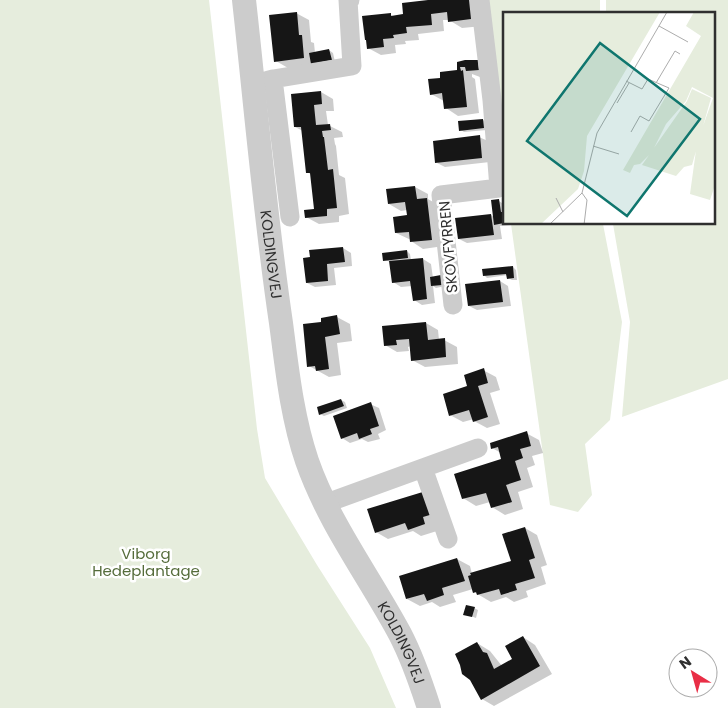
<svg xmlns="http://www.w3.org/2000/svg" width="728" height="708" viewBox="0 0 728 708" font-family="Poppins,sans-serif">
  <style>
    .green { fill: #e6eddd }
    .shadow { fill: #0003 }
    .building { fill: #161616 }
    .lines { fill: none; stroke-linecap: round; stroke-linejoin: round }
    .minor { stroke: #ccc; stroke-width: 19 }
    .tertiary { stroke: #ccc; stroke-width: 24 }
    .labels { text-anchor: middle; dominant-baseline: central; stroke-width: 5; stroke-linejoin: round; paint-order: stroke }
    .street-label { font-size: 15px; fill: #2f2f2f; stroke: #fff }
    .park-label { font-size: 15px; fill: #556c3b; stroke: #fff }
    .inset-road { fill: none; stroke: #acacac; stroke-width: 1 }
    .view { fill: #0f766e; fill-opacity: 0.15; stroke: #0f766e; stroke-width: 2.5 }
    .inset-edge { fill: none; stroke: #2f2f2f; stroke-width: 2.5 }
  </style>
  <rect width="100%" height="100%" fill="#fff"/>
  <path class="green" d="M0,0H209L257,429L265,478L317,565L370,648L396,708H0Z
    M485,0H600V14H504V165Z
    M606,0H728V379L622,417L630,322L613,224H714V14H606Z
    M511,224H603L622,322L610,420L585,444L592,495L578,512L550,505Z"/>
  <path class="shadow" d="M429,0H473L483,26L462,28L449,20H443L444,31L418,34L419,40L405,41L406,44L395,45L396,53L381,55L368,48L391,15L394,17L405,15Z
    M296,13L309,20L311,42L314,43L315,53L329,50L333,53L335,62L288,68L276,61Z
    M465,61L491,76L480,77L472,74V77L475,79L479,113L458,116L446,108L444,101L431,94L441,79L458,71V63Z
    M321,92L333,99L334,111H326L328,125L342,132L343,137L334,138L335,144L336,146L339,175L345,178L349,214L339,216V222L319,224L306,217L316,210L312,175L307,172L303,131L295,127Z
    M483,120L486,122L487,130L464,132L461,130Z
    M479,137L488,141L490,162L445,167L437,163Z
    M415,187L428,194V199L440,206L444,246L423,249L411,241V240L396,233L408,216L407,210L401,211L389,204Z
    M499,201L502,203L504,224L510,225L500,226L502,239L467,243L459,239L456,219L491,215L494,217Z
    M343,248L351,253L352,266L334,268L336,285L315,287L307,283L311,258Z
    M407,251L410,254L411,260L423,259L431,264L433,278L445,286L436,288L433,286L435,303L422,305L414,300L412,286L401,287L393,282L391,262L384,260Z
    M513,267L516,270L517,280H512L508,278V275L487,278L484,275Z
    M500,281L508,286L511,306L477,310L469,306L467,285Z
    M337,317L350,324L352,341L337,343L341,375L329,377L309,366L323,323Z
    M426,323L438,330L439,340H444L457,347L458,364L425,367L412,360L411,346L408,347L409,351L397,352L385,345Z
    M483,370L496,377L500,390L490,393L500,424L487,428L474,421V419L463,422L450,415L469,387Z
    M341,400L345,402L347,408L324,416L320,414Z
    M370,404L379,408L386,430L378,434L380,439L368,442L362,439L350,443L342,438Z
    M526,433L539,440L543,453L532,456L535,465L527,468L533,487L518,492L523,509L505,515L492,507L490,502L476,506L463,498L503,459L501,453L492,448Z
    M426,493L437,531L421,536L413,531L388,539L376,532Z
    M525,528L537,535L547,565L541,567L546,584L526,591L528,597L514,602L506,597L491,602L474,592L473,589L453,595L456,602L440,607L432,602L420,606L407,599L457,559L470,566L472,574L512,561Z
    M474,608L478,610L476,618L465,614Z
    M523,637L535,645L552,674L494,706L482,699L477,643L490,651L502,666L514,659Z"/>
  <path class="building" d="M428,0H469L471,19L448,22L447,12L431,14L432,25L406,27L407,33L393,35L394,38L383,39L384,47L367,49L366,40H365L362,16L391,13V16L403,14L402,3Z
    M297,12L299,35H302L304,58L274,62L269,15Z
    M329,49L332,60L311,64L309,53Z
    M465,60H478L479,70L466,71L465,67H460L461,71L463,70L467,107L444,109L442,93L430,95L428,79L440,78V72L457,70V62Z
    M321,91L322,104L314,105L316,125L330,124L331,130L322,131L323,137H324L328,170L333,169L337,208L327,209V216L305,218L304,210L314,209L310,173H306L301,127H294L291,94Z
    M483,119L484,128L459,131L458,121Z
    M480,135L482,158L435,163L433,141Z
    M415,186L417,199L427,198L432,240L410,242L409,232L395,233L393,217L407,215L405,202L388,204L386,189Z
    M499,199L501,212H504V223L494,225L491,200Z
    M491,214L494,235L458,239L455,218Z
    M343,247L345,262L327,264L328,281L306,283L303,258L310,257L309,250Z
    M407,250L408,258L383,261L382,253Z
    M423,258L427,299L413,301L410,281L392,283L389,261Z
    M513,266L514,278L507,279L506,274L483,276L482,269Z
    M441,275L442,285L431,286L430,277Z
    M500,280L503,302L468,306L465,284Z
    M337,315L340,334L325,337L329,369L316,371L315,366L307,367L303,324L321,322V318Z
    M426,322L428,340L445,338L446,357L411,361L409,339L396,340L397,345L384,346L382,326Z
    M484,368L488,383L478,386L488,417L473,422L469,410L449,416L443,394L467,386L464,375Z
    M341,399L344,406L319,415L317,407Z
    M371,402L379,426L370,429L372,434L359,439L357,433L341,439L333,416Z
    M527,431L531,446L520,449L523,458L515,461L521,480L506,485L512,502L491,508L486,493L462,499L454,474L501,459L498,447L491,449L490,443Z
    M426,491L433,514L423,517L425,524L408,530L405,523L375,533L367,509Z
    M525,527L535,558L529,560L535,578L515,584L517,590L501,595L499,589L477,595L476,592L473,593L468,576L471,575L470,573L511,561L502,534Z
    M457,558L465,581L442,588L444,595L427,601L424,594L406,599L399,576Z
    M466,605L475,607L472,617L463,615Z
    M523,636L540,666L481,700L470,680L462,674L460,665L455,654L477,642L483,652L487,653L494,669L512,659L505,646Z"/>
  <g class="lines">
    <path class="minor" d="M273,79L290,217
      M254,84L273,79L352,66L348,0H350
      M453,305L441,195L499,188L492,100L480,0
      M423,468L448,539
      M324,504L478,448"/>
    <path class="tertiary" id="s1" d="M244,0C256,108 265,216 281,323C287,369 292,417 307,461C329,524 369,576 400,634C412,657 421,683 429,708"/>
  </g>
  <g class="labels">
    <g class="street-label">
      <text transform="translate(448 247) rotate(-95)">SKOVFYRREN</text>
      <text stroke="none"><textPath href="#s1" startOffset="256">KOLDINGVEJ</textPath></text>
      <text stroke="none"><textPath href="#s1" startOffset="671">KOLDINGVEJ</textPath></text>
    </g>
    <g class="park-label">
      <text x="146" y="553">Viborg<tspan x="146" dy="17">Hedeplantage</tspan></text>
    </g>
  </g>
  <g transform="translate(503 12)">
    <rect width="212" height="212" fill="#fff"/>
    <path d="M0,0H157L84,124L81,159L75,177L38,212H0ZM191,0H212L213,170L207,188L187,182L194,131L210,86L189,75L183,89L163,112L149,140L137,152L131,153L127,161L120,158L198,24L183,14ZM189,77L208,86L189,153L181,155L173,164L139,153L184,89Z" fill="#e6eddd"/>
    <path class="inset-road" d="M156,14L185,30M123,69L139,77L145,67L166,76L146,109L137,104L128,120M153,71L172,39L177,42M114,91L126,71M90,134L116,142M79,181L84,188L81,213M53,186L60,200M46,213L79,181L94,121L164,0"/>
    <path class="view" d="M97,31L197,107L124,204L24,129Z"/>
    <rect width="212" height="212" class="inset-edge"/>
  </g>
  <g transform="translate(693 673) rotate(323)"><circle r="24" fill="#ffffff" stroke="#acacac"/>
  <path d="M0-4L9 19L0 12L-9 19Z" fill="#e92e46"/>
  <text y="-8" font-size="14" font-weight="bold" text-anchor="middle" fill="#2f2f2f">N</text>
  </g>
</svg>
